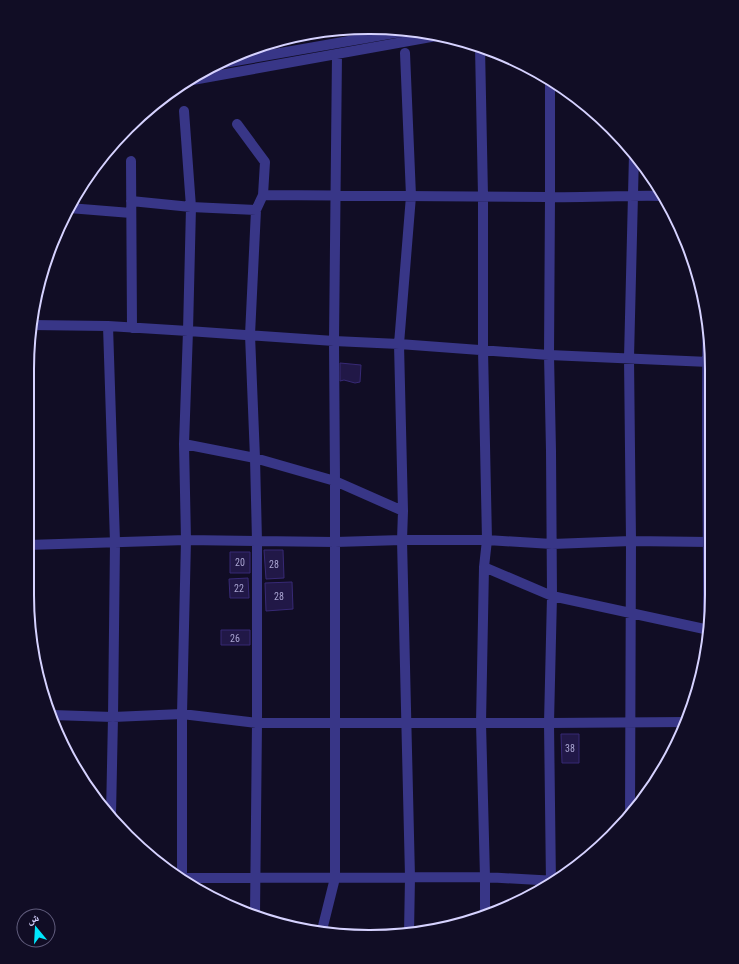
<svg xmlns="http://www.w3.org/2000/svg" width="739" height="964" viewBox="0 0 739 964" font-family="'Roboto Condensed','Noto Naskh Arabic',sans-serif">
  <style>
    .building { fill: #211847; stroke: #372975 }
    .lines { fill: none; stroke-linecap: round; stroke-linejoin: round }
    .minor { stroke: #383687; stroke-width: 10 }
    .labels { text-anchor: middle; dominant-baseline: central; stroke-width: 4; stroke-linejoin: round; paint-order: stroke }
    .number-label { font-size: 10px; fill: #a9a4d1 }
    .rim { fill: none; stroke: #d6d2ff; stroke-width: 2 }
  </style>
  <rect width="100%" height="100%" fill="#110d25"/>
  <path class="building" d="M340,363L361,365L360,382L355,383L344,380L340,381Z
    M264,550H283L284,578L266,579Z
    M230,552H250V573H230Z
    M248,578L249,598H230L229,579Z
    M292,582L293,609L266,611L265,583Z
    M221,630H250V645H221Z
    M561,734H579V763H562Z"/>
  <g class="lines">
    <path class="minor" d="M480,47L483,196V350L487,540L484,567L481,723L485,877V916
      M405,53L411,196L399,344L403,511L402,540L410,877L409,933
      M218,64L406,31
      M550,79V197L549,355L551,451L552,596L549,723L551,884
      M187,81L442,35
      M237,124L265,162L263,195L256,210L250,335L255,458L257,541V723L255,914
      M131,161L132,328
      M263,195C358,195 453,196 548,197C586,198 624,195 663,196
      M131,201L191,207L256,210
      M69,208L131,213
      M708,319C705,427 709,535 708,643
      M31,325L108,326L188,331L334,341L399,344L549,355L709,362
      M108,326L115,542L113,717L111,815
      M184,444L255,458L335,481L403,511
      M27,545L186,540L257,541L335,542L402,540H487L552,544L631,541L709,542
      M484,567L552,596L709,630
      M52,715L113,717L182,714L257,723H549L687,722
      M630,814L631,541L629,358L634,154
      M181,878L485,877L557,881
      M182,879V714L186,540L184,444L188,331L191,207L184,111
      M324,930L323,926L335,878V481L334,341L337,54"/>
  </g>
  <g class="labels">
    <g class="number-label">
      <text x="240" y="562">20</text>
      <text x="274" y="564">28</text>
      <text x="239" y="588">22</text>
      <text x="279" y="596">28</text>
      <text x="235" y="638">26</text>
      <text x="570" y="748">38</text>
    </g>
  </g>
  <path d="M0 0H739V964H0ZM369 34H370A335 335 0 0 1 705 369V595A335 335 0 0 1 370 930H369A335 335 0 0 1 34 595V369A335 335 0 0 1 369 34Z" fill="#110d25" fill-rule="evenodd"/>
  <path class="rim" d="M369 34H370A335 335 0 0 1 705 369V595A335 335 0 0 1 370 930H369A335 335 0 0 1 34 595V369A335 335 0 0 1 369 34Z"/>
  <g transform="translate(36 928) rotate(342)"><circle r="19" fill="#110d25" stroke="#605c7c"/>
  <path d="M0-3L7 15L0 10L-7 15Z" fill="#00e7fd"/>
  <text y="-6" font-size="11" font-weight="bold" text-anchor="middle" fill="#d6d2ff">ش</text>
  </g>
</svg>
